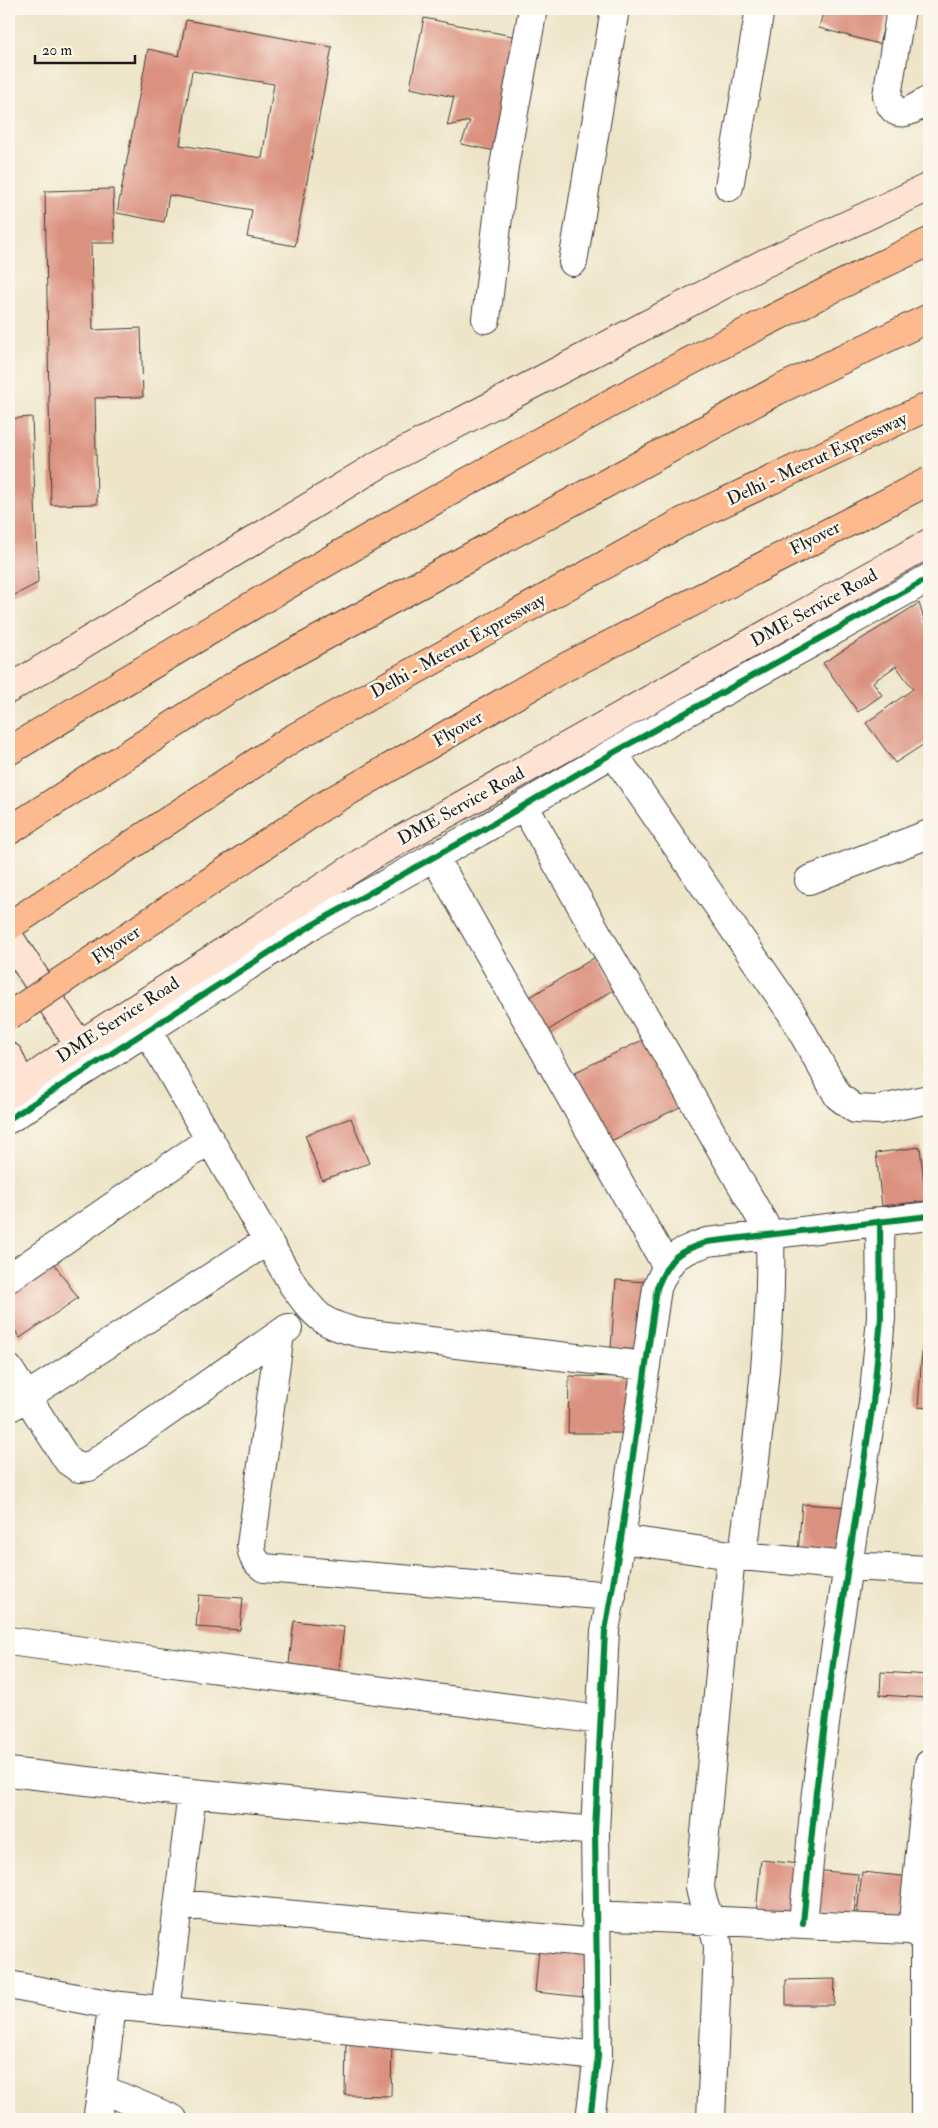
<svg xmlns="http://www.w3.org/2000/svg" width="938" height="2128" viewBox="0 0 938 2128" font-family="'IM FELL Double Pica',serif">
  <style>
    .building { fill: #db917f; fill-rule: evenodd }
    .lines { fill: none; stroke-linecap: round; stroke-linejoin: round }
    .minor-casing { stroke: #3c3a36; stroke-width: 30 }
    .secondary-casing { stroke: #3c3a36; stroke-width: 30 }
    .trunk-casing { stroke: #3c3a36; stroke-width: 30 }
    .motorway-casing { stroke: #3c3a36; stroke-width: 30 }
    .minor { stroke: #fff; stroke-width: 28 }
    .secondary { stroke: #fee3d2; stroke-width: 28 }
    .trunk { stroke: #fcba8e; stroke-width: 28 }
    .motorway { stroke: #fcba8e; stroke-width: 28 }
    .trunk-bridge-casing { stroke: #3c3a36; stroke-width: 30; stroke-linecap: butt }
    .trunk-bridge { stroke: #fcba8e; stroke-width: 28 }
    .cycleway-casing { stroke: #fbf7ec; stroke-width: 9 }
    .cycleway { stroke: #00873e; stroke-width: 6 }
    .labels { text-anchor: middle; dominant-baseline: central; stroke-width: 5; stroke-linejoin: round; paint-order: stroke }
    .street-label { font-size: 18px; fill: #1c1c1c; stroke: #fbf7ec }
  </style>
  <rect width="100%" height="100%" fill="#fbf7ec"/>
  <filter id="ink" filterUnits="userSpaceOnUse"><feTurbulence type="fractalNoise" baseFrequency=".02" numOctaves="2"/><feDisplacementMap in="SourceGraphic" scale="10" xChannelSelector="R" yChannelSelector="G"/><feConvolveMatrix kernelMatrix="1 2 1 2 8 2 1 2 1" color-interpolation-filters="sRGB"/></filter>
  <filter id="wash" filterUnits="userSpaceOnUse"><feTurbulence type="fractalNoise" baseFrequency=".0096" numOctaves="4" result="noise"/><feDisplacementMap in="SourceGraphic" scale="20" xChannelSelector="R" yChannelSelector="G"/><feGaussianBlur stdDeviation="1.12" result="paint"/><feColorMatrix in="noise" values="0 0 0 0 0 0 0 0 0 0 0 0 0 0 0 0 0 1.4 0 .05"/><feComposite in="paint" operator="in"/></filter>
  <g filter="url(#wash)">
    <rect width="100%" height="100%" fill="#eee5c8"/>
    <g id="blocks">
      <path class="building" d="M824,9H889L879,44L819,28Z
        M424,18L517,37L495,151L461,144L470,121L447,126L454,97L410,88Z
        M186,20L332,47L295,246L247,237L252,210L169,195L164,222L117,213L148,49L179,56ZM192,71L274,84L262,158L180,145Z
        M113,189L115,243H91L93,330L141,328L143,397L95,398L97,504L51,505L45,191Z
        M32,417L38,583L9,598V419Z
        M919,603L929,635V741L895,763L866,723L913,689L896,666L873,682L882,695L858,712L823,663Z
        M597,956L617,988L542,1034L522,1002Z
        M649,1037L682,1106L603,1145L569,1075Z
        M351,1118L369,1163L322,1180L305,1135Z
        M920,1147L926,1201L882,1206L876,1153Z
        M53,1262L78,1298L20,1338L9,1322V1293Z
        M616,1280L647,1282L642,1350L611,1348Z
        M925,1312L929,1313V1408L918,1407Z
        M569,1376L631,1377L630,1433H568Z
        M802,1504L849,1507L845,1557L798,1554Z
        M199,1595L243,1598L240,1630L196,1627Z
        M294,1621L344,1627L338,1678L288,1672Z
        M881,1672L929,1675V1698L880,1695Z
        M761,1860L800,1864L795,1916L756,1913Z
        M812,1870L858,1874L854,1915L809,1911Z
        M862,1872L911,1877L905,1927L856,1921Z
        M539,1948L588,1952L584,1997L535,1992Z
        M835,1979L834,2005H786V1980Z
        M346,2041L392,2042L391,2096L345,2095Z"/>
    </g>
  </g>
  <g filter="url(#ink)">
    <use href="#blocks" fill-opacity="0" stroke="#3c3a36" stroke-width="1"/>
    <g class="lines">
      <g class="minor-casing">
        <path id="minor" d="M901,9L887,96C895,124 911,110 929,100
          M729,187L760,9
          M573,262L615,9
          M486,319L504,166L533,9
          M613,753L791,1012L838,1096L855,1109L878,1110L929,1099
          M524,806L770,1234C773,1341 756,1449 743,1555
          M434,856L666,1265
          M809,880L929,834
          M147,1030L293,1285C317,1318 322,1324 361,1333L646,1366
          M9,1119L312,925L479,832L613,753L929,578
          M9,1278L209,1140
          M280,1334L251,1545C252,1556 254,1561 264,1568L612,1596
          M9,1369L68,1461L78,1468L89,1467L288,1328
          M9,1408L267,1241
          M621,1539L731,1555L700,1887C703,1910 716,1926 718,1947L711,2119
          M731,1555L848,1566L929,1570
          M9,1641L600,1720
          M9,1772L192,1793L595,1831
          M179,1904L595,1943
          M595,1915L929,1931
          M803,1923L816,1792L833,1664L873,1403L881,1318L880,1221
          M912,1931L929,1764
          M9,1985L112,2005L598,2056
          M112,2005L102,2089L173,2119
          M165,2011L192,1793
          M97,2119L102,2089
          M590,2119L598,2056L595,1831L605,1631L621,1539L657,1288C670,1256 676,1253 707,1242L929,1216
          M925,2119V1931"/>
      </g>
      <g class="secondary-casing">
        <path id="secondary" d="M9,689L378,465L763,264L929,187
          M9,937L79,1045
          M9,1057L21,1085
          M9,1094L79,1045L373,855L929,543"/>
      </g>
      <g class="trunk-casing">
        <path id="trunk" d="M9,751C309,569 612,392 929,242"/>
      </g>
      <g class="motorway-casing">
        <path id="motorway" d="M9,831L240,682L776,391L929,318
          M9,926L290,740L684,521L929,406"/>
      </g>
      <use href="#minor" class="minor"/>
      <use href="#secondary" class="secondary"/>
      <use href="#trunk" class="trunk"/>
      <use href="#motorway" class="motorway"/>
      <g class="trunk-bridge-casing">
        <path id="trunk-bridge" d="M9,1016L323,806L554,673L929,481"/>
      </g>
      <use href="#trunk-bridge" class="trunk-bridge"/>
      <g class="cycleway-casing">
        <path id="cycleway" d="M9,1119L312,925L479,832L613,753L929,578
          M803,1923L816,1792L833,1664L873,1403L881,1318L880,1221
          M590,2119L598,2056L595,1831L605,1631L621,1539L657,1288C670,1256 676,1253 707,1242L929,1216"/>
      </g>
      <use href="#cycleway" class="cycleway"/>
    </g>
  </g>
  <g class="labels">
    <g class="street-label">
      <text transform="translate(817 459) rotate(-25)">Delhi - Meerut Expressway</text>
      <text transform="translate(815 538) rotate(-27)">Flyover</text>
      <text transform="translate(814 608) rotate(-29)">DME Service Road</text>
      <text transform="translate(458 646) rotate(-29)">Delhi - Meerut Expressway</text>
      <text transform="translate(458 729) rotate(-30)">Flyover</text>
      <text transform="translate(461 806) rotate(-29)">DME Service Road</text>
      <text transform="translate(116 945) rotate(-34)">Flyover</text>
      <text transform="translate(118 1020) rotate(-33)">DME Service Road</text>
    </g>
  </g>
  <rect width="938" height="2128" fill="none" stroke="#fbf7ec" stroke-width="30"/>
  <path d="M35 55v8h100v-8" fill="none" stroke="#1c1c1c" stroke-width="2.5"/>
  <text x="42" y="55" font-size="15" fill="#1c1c1c" stroke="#fbf7ec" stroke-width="4" paint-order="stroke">20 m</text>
</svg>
